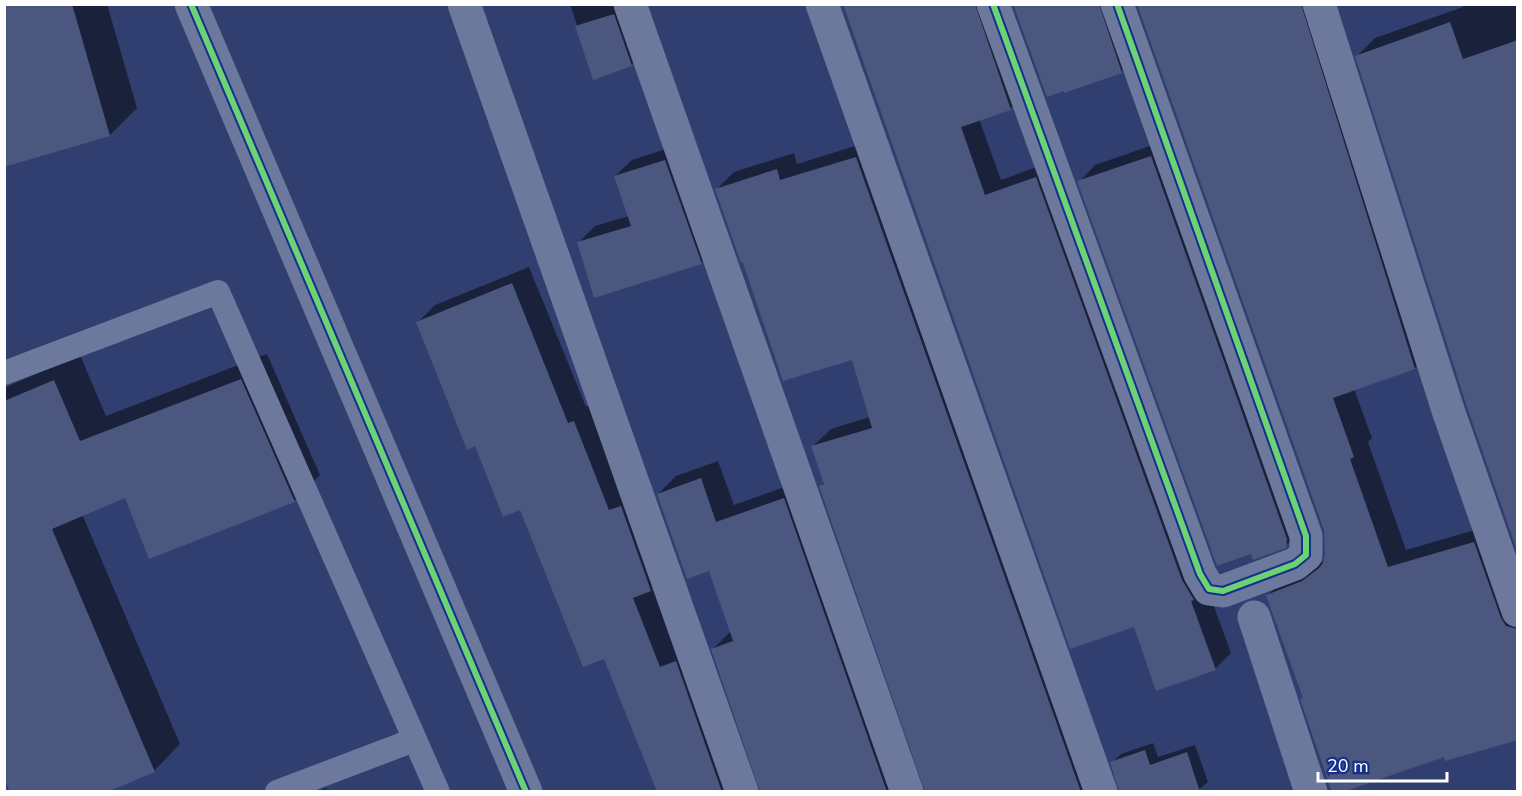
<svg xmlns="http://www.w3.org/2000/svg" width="1522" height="796" viewBox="0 0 1522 796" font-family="'Nunito Sans',sans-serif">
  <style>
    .shadow { fill: #0007 }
    .building { fill: #4b577f }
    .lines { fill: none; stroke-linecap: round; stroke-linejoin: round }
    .service { stroke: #6d789d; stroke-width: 24 }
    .minor { stroke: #6d789d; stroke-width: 33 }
    .tertiary { stroke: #6d789d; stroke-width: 33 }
    .cycleway-casing { stroke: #16318b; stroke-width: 10 }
    .cycleway { stroke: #6cd273; stroke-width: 6 }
  </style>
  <rect width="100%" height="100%" fill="#313f70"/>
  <path class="shadow" d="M4,4H107L137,108L110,135Z
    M570,4H632L648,49L631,65L594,78Z
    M844,4H994L1026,93L1011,108L979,119L1001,180L1051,162L1231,653L1215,669L1135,625Z
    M1021,4H1121L1139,54L1121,72Z
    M1139,4H1323L1432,350L1415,368L1354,389L1372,438L1368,442L1406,550L1492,525L1518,598V738L1445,755L1302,699L1304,697L1268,595L1286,577L1325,561V530Z
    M1462,4H1518V548L1357,56L1375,38L1463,7Z
    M874,140L1087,792H927L821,486L825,482L813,446L831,429L870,417L852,358L744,261L717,189L734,172L794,153L797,164Z
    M1167,140L1301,530L1285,546L1079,182L1095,165Z
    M681,144L717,246L701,263L578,243L595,226L629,216L615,176L632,160Z
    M529,267L586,407L591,404L753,792H657L604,657L520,508L476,444L418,322L435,305Z
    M267,354L320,475L294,501L126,496L82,514L180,744L154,771L4,774V388L80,355L106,416Z
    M718,461L734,505L801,481L918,792H762L713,649L731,631L710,569L658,494L676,476Z
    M1153,743L1158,757L1195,745L1208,782L1196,792L1113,762L1121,754Z
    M326,788L327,792H317Z"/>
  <path class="building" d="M4,4H72L110,136L4,167Z
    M843,4H975L1011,110L961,127L985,195L1036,177L1182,580L1194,600L1191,601L1216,670L1156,691L1134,627L1070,649Z
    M1013,4H1099L1122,73L1064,93V91L1047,97Z
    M1137,4H1301L1415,369L1333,398L1354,457L1350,459L1388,567L1474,542L1501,618L1506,626L1518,629V740L1445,761L1444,757L1343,792H1332L1300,699L1303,698L1266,595L1302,581L1318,569L1323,563L1325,555L1324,530Z
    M614,14L632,66L593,80L575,26Z
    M1450,22L1463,59L1518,40V553L1466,404L1355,56Z
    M1151,156L1287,539L1286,548L1253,560L1251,554L1217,566L1077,181Z
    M856,157L1081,792H925L819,486L824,484L811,446L872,428L852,360L783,381L743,263H741L715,189L777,169L780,180Z
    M665,160L702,264L594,298L577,242L631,226L614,176Z
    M512,283L568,423L574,421L609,510L621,506L651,591L633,598L660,667L676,661L722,792H657L604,659L583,667L520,510L503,517L475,446L467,450L416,322Z
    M241,379L295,502L149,559L125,498L52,529L155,772L107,792H10L4,778V401L54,380L80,441Z
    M701,478L716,522L784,498L887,792H760L711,649L733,641L709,571L687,579L657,494Z
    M1145,750L1150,765L1187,752L1200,792H1119L1110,762Z"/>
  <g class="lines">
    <path class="service" d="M4,373L218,292L438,792
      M277,792L414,740"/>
    <path class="minor" d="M464,4L742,792
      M630,4L907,792
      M822,4L1101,792
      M993,4L1200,574L1209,589L1223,591L1295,564L1306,555V536L1117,4
      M1319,4L1448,410L1518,611
      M1254,617L1311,792"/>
    <path class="tertiary" d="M191,4L526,792"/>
    <g class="cycleway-casing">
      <path id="cycleway" d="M191,4L526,792
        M993,4L1200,574L1209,589L1223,591L1295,564L1306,555V536L1117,4"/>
    </g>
    <use href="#cycleway" class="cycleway"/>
  </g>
  <rect width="1522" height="796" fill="none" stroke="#ffffff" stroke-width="12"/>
  <path d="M1318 772v9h129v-9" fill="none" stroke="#ffffff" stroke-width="3"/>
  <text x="1327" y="772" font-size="18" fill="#ffffff" stroke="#16318b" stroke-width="4.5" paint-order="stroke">20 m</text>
</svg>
